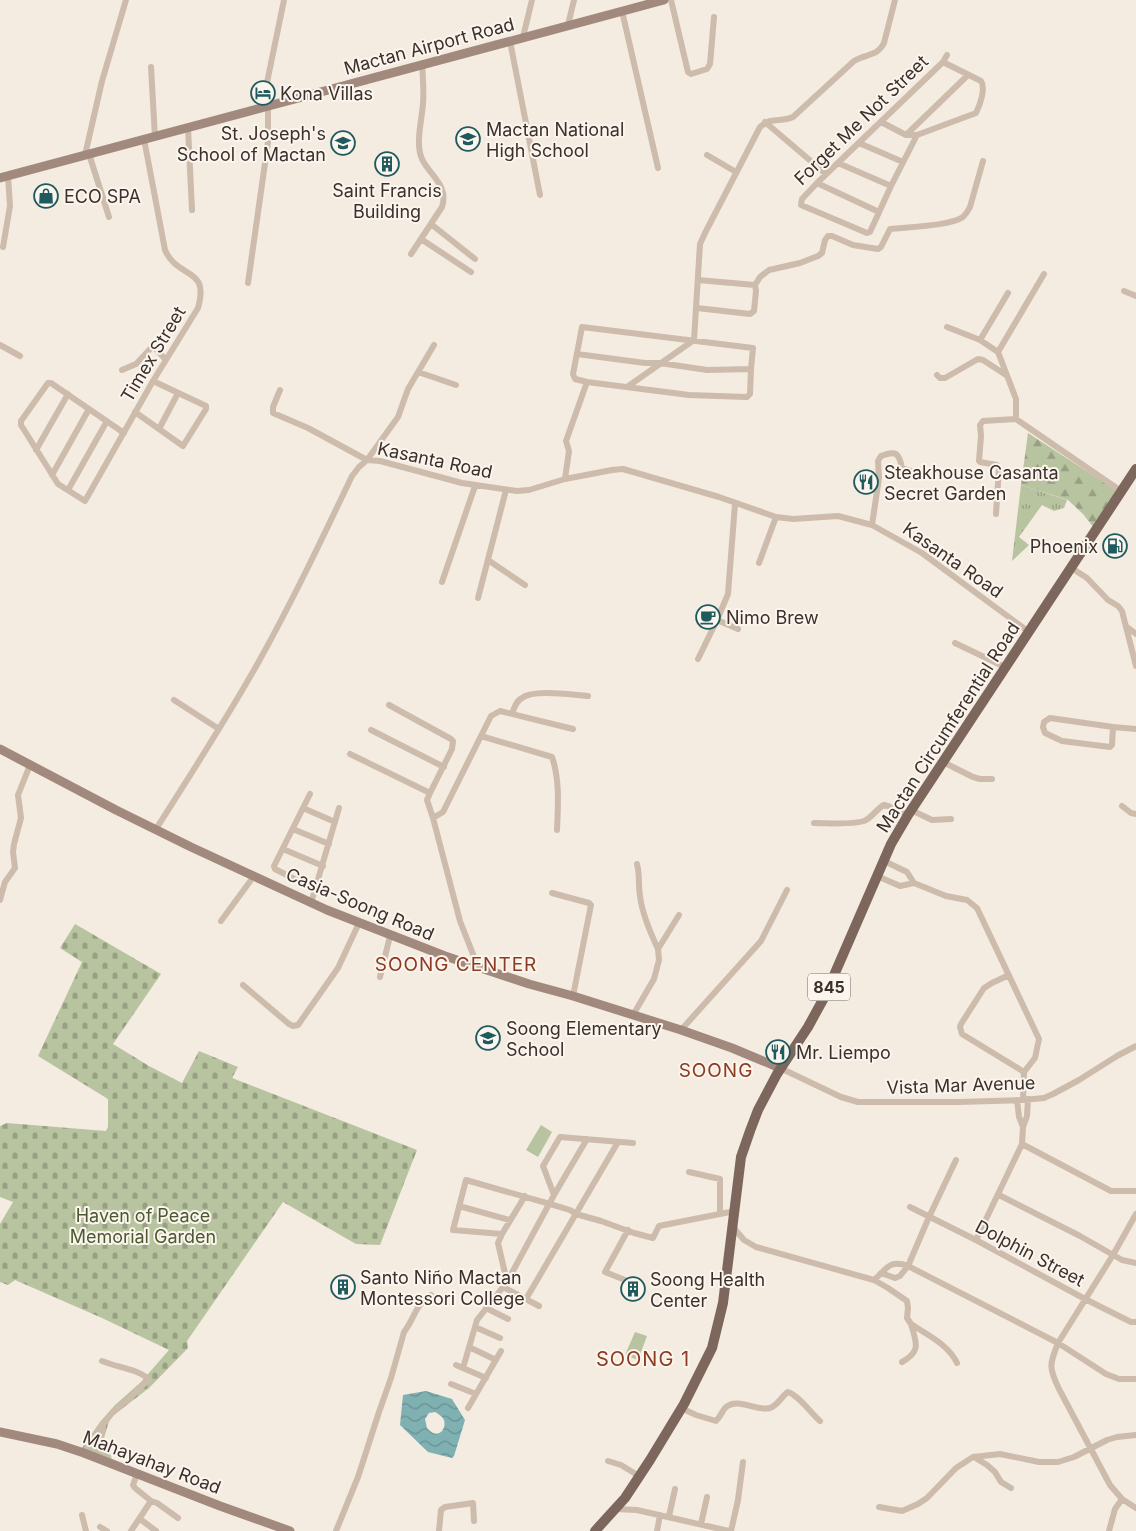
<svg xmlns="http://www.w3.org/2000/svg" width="1136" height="1531" viewBox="0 0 1136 1531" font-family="Inter,sans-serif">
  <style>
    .grass { fill: url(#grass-tufts) }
    .forest { fill: url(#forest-firs) }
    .cemetery { fill: url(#cemetery-stones) }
    .garden { fill: #b8c4a0 }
    .water { fill: url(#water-waves); fill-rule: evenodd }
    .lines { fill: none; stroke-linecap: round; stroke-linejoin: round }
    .street { stroke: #cdbbac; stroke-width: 6 }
    .secondary { stroke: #a18a7d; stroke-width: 9 }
    .primary { stroke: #7d675c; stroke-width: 10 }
    .labels { text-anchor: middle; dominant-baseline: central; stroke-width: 4; stroke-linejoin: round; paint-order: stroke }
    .shield { fill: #fbf5ee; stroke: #756b66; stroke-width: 1 }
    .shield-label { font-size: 16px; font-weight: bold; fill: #3b302b }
    .street-label { font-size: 18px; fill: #3b302b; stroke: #fbf5ee }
    .poi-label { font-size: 18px; fill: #3b302b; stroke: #fbf5ee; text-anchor: start }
    .park-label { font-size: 18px; fill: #4a5a2e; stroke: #fbf5ee }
    .neighbourhood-label { font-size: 19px; letter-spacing: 1px; fill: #8c3b22; stroke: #fbf5ee }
    .quarter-label { font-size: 20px; letter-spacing: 1px; fill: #8c3b22; stroke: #fbf5ee }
  </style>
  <defs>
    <pattern id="grass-tufts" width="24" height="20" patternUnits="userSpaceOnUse" patternTransform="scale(1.25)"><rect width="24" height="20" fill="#b8c4a0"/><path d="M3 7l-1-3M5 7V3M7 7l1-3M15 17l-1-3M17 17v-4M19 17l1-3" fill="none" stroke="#97a083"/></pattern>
    <pattern id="forest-firs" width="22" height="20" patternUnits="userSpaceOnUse" patternTransform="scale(1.25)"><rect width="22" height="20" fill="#b8c4a0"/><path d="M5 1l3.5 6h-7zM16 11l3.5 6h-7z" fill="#97a083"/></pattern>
    <pattern id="cemetery-stones" width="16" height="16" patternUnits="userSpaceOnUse" patternTransform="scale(1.25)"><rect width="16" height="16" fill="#b8c4a0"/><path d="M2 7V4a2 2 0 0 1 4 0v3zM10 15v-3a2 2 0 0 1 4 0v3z" fill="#97a083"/></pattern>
    <pattern id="water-waves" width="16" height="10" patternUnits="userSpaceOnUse" patternTransform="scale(1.25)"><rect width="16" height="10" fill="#7fb0b2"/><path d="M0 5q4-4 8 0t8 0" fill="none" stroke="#699091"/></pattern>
  </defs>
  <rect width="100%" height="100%" fill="#f4ebe1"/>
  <path class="grass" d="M1021,485L1067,500L1064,508L1054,511L1042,505L1019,537L1029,545L1012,561Z"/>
  <path class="forest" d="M1028,433L1117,491L1094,528L1083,514L1068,500L1021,485Z"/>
  <path class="cemetery" d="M75,924L161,974L113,1044L149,1066L182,1083L199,1051L238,1067L232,1078L417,1150L380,1245L356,1244L283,1202L196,1328L187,1341L188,1348L149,1388L110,1418L104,1438L112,1459L82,1448L100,1422L115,1405L141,1382L169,1350L102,1318L15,1280L8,1285L0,1282V1224L13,1202L0,1197V1126L7,1123L106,1131L108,1127V1099L38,1056L82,962L60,948Z"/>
  <path class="garden" d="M541,1125L552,1132L538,1157L526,1150Z
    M635,1332L647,1336L638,1360L625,1355Z"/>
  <path class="water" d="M426,1391L452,1399L465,1420L454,1456L452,1458L428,1452L400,1425L403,1395ZM435,1412C438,1414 440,1415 442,1417C448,1423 443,1437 433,1433C431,1432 429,1430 427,1428L425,1419L429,1413Z"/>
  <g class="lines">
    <path class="street" d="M671,0L688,72L691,74L707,69L710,64L714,17
      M622,11L658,168
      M568,25L574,0
      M523,37L532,0
      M510,41L540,195
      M151,67L155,137
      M264,107V97L284,0
      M765,122L826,174
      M881,122L906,135H917L976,113C980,105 986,88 981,81L943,62
      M188,128L192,210
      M906,135L968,75
      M917,135L891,186L870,232L867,233L801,205L802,199L817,183L943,62L947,55
      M859,143L903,162
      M89,154L109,217
      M85,155L102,81L126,0
      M707,155L736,172
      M838,163L891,186
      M817,183L879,212
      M431,224L475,259
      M421,239L471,272
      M3,247L10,206L8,176
      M411,254L442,207C449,185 430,176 422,159C415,144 422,119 423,104C424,91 423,77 422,64
      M248,283L268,142V106
      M755,285L760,277L769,270L800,263L818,256L822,253L825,240L828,236H832L853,245L878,249L881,247L890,229C907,227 950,226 963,217C966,214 968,211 970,207L983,161
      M1124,291L1136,296
      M1008,293L980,340L998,352L1016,399V419
      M697,308L750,314L754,311L756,291L755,285L698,280
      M582,327L753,348L751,369L750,394L747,397L689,395L587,382L575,379L573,374Z
      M947,327L980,340
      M0,345L20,356
      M998,352L1044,274
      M577,354L645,363H660L707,370L751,369
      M122,370L136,364L151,348H155L166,360
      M418,372L456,385
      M937,375L940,378H945L978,359L983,360L1006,375
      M627,387L694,340L700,244L705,233L760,127C772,116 780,123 793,117L854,61C867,53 877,57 884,43L895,0
      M280,390L273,407V413L308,428L367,460L380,461L462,483L517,491L529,490L565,479L612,470L623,469L719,497L776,517L793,519L838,516L872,525L922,553L1029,632
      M135,412L183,446L206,409V406L153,381
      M159,429L178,393
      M124,433L51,383H48L21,421V425L58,484L85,501L153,381L198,308C210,266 178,280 165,250L144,139
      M36,450L68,394
      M52,475L89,409
      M565,479L569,451L566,441L587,382
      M68,490L107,421
      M996,514L999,468L997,465L980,462L979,461L981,436L980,425L983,421L1016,419L1121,491
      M872,525L879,478L878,461L881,456C896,450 899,453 902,468L926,476
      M488,560L525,585
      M759,563L776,517
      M1070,567L1087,578L1108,600L1118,606L1122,611L1136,666
      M442,582L475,486
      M478,598L506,490
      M717,620L738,629
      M1127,627L1136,634
      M955,643L1005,667
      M698,659L717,620L728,594L735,504
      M174,700L219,729
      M389,705L451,739L453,741L452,749L430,793
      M512,714C514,708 516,701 522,698C534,689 572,695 588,696
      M1113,727L1112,745L1110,747L1062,741L1045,733L1043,727L1044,722L1050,718L1113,727L1136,729
      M371,730L444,767
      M481,736L491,716L500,711L573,729
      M350,754L430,793L427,800L433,818
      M943,762L973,777L980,779H992
      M310,794L274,866L275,869L316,890
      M1122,806L1131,813L1136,814
      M303,808L335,822
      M911,810L932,820L951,819
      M814,823C829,823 851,825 864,821C872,818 876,809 884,805L888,806L908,815
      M156,829C191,774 226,720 258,663C292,602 322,539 352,476L359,467L367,460L398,417L408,389L434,345
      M293,829L329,844
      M283,849L323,866
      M884,861L907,872L914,883
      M637,864C640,875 638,884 640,896C642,914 650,932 658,949
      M877,876L900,886L914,883L946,896L967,900L977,908L1039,1039L1035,1058L1024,1072L1023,1100
      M552,893L589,903L591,905L573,996
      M0,900L5,882L15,868L13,852L14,844L21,818L18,795L30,765
      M311,903L339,808
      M221,921L254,876
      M478,967L460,921L433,818L443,812L481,736L552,757C560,780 558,806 557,830
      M1009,975L992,983L984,988L961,1024L960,1027L962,1034L1024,1072
      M380,977L390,936
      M243,985L289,1024L293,1026L298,1025L338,968L359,923
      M633,1015L654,979L659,960L658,949L679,915
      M681,1030L761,941L787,890
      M780,1068L841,1097L858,1102H959L1023,1100L1044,1098L1053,1094L1079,1080L1117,1056L1136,1046
      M1017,1100L1019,1117L1023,1127L1027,1116L1028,1099
      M1022,1144L1111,1191H1136
      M689,1172L720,1179V1214
      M554,1195L587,1139
      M999,1195L1080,1236L1122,1260L1136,1263
      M525,1196L502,1234L453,1230L466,1180L550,1204L570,1210L576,1214L601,1221L634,1233L653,1238L659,1226L735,1211
      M459,1206L510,1220
      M910,1207L976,1240L1085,1299L1131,1322H1136
      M1136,1214L1113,1255L1058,1343C1049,1365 1049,1368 1059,1389L1110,1485L1122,1499L1136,1508
      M733,1227L744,1240L756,1247L874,1280L888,1288L907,1301L908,1308L907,1318L911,1324C927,1335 948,1344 957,1363
      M628,1230L605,1272L630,1282
      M502,1234L498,1243L507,1282
      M976,1240L1022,1144L1023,1127
      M881,1273L895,1278L900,1276L908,1266L929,1217L956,1160
      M874,1280C887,1269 889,1259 908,1266L1058,1343L1106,1374L1119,1379H1136
      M503,1287L539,1306
      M526,1299L618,1142
      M486,1308L508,1319
      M475,1327L500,1338
      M469,1347L496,1360
      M902,1362C922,1351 916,1342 911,1324
      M456,1365L486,1378
      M463,1368L477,1320L507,1282L554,1195L543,1166L560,1137L633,1143
      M451,1384L476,1394
      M468,1408L501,1351
      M681,1408L696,1415L716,1421C720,1417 722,1412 725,1408C738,1396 756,1412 770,1408C778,1405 781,1397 788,1392C798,1395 811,1413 820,1421
      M84,1453L94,1436L112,1413L131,1397L149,1379C135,1368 119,1368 102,1361
      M974,1457L987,1465L995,1472L1001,1482L1011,1488
      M103,1460L99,1444L103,1427
      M608,1461L621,1465L639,1476
      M137,1474L133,1485L135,1488L151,1501L157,1503L178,1518
      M879,1507L902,1511L918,1504L927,1498L956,1468L973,1457L1000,1454L1039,1462H1058L1074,1457L1107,1440L1117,1437L1136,1435
      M615,1509L637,1510L729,1531
      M82,1515L86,1531
      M669,1516L675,1489
      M140,1519L156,1531
      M701,1524L707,1497
      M100,1527L107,1531
      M131,1531L151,1501
      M336,1531L358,1477L379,1412L391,1378L404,1332C415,1318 414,1306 431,1295
      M439,1531L441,1510L445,1507L473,1503L474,1521
      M657,1531L660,1515
      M731,1531L738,1500L743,1462
      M1109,1531L1115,1509L1122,1499"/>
    <path class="secondary" d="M0,178L664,0
      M0,749L116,810L191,847L327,910L445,956L529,984L573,996L681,1030L732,1048L780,1068
      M0,1432L57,1444L84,1453L220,1506L290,1531"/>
    <path class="primary" d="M595,1531L625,1498L650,1460L684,1404L712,1348L723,1303L741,1157L750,1131L758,1110L777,1074L808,1027L825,996L891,844L908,815L1136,469"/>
  </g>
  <defs>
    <g id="hotel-ring" transform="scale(1.25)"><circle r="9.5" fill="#fbf5ee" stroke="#1f5a5e" stroke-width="1.5"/><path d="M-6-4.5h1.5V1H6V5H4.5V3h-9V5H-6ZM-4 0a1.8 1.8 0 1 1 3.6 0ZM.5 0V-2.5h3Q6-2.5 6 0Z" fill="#1f5a5e"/></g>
    <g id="school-ring" transform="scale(1.25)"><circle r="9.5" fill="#fbf5ee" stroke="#1f5a5e" stroke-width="1.5"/><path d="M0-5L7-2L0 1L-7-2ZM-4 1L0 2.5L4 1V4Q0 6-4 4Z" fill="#1f5a5e"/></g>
    <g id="building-ring" transform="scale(1.25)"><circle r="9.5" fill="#fbf5ee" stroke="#1f5a5e" stroke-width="1.5"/><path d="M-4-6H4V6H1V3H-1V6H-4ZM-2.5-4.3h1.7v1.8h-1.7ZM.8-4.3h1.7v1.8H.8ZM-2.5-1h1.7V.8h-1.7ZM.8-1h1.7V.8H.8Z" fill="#1f5a5e"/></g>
    <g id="shop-ring" transform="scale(1.25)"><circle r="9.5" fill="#fbf5ee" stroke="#1f5a5e" stroke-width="1.5"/><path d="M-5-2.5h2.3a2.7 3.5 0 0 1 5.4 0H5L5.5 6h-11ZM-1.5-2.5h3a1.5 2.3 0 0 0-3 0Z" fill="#1f5a5e"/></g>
    <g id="restaurant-ring" transform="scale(1.25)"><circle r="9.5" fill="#fbf5ee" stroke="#1f5a5e" stroke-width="1.5"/><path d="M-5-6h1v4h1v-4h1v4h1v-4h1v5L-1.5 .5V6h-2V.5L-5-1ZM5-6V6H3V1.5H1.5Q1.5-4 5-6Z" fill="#1f5a5e"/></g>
    <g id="fuel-ring" transform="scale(1.25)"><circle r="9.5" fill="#fbf5ee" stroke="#1f5a5e" stroke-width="1.5"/><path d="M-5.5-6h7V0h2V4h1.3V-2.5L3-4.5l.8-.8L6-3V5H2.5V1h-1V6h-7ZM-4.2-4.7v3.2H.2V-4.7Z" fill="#1f5a5e"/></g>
    <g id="cafe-ring" transform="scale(1.25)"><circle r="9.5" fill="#fbf5ee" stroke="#1f5a5e" stroke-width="1.5"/><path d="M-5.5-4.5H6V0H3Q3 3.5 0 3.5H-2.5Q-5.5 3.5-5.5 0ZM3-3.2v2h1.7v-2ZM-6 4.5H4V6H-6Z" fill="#1f5a5e"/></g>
  </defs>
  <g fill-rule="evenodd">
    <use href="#hotel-ring" x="263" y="93"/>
    <use href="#school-ring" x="468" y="139"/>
    <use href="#school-ring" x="343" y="143"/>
    <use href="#building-ring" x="387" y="164"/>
    <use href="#shop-ring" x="46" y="196"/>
    <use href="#restaurant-ring" x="866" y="482"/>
    <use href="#fuel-ring" x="1115" y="546"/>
    <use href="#cafe-ring" x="708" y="617"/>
    <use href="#school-ring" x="488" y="1038"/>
    <use href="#restaurant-ring" x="778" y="1052"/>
    <use href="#building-ring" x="343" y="1287"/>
    <use href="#building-ring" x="633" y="1289"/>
  </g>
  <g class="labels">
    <rect class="shield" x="808" y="973.5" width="42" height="27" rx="4"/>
    <g class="shield-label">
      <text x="829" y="987">845</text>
    </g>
    <g class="street-label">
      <text transform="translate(429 46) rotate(-15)">Mactan Airport Road</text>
      <text transform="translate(861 120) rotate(-44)">Forget Me Not Street</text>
      <text transform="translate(153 354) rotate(-59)">Timex Street</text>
      <text transform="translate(435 460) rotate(12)">Kasanta Road</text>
      <text transform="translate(953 560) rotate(35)">Kasanta Road</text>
      <text transform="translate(948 727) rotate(-57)">Mactan Circumferential Road</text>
      <text transform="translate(360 904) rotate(23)">Casia-Soong Road</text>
      <text transform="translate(961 1085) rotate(-2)">Vista Mar Avenue</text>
      <text transform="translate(1030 1253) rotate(28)">Dolphin Street</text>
      <text transform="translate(152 1462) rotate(21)">Mahayahay Road</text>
    </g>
    <g class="poi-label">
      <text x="280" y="93">Kona Villas</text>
      <text x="486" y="129">Mactan National<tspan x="486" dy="21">High School</tspan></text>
      <text x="326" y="133" text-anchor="end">St. Joseph's<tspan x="326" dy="21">School of Mactan</tspan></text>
      <text x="387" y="190" text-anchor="middle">Saint Francis<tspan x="387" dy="21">Building</tspan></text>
      <text x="64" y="196">ECO SPA</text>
      <text x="884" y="472">Steakhouse Casanta<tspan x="884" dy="21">Secret Garden</tspan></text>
      <text x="1098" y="546" text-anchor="end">Phoenix</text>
      <text x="726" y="617">Nimo Brew</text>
      <text x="506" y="1028">Soong Elementary<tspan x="506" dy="21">School</tspan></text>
      <text x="796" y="1052">Mr. Liempo</text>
      <text x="360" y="1277">Santo Niño Mactan<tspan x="360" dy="21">Montessori College</tspan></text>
      <text x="650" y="1279">Soong Health<tspan x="650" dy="21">Center</tspan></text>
    </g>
    <g class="park-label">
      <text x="143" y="1215">Haven of Peace<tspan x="143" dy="21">Memorial Garden</tspan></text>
    </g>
    <g class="neighbourhood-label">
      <text x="456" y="964">SOONG CENTER</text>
      <text x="716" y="1070">SOONG</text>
    </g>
    <g class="quarter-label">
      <text x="643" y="1359">SOONG 1</text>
    </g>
  </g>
</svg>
